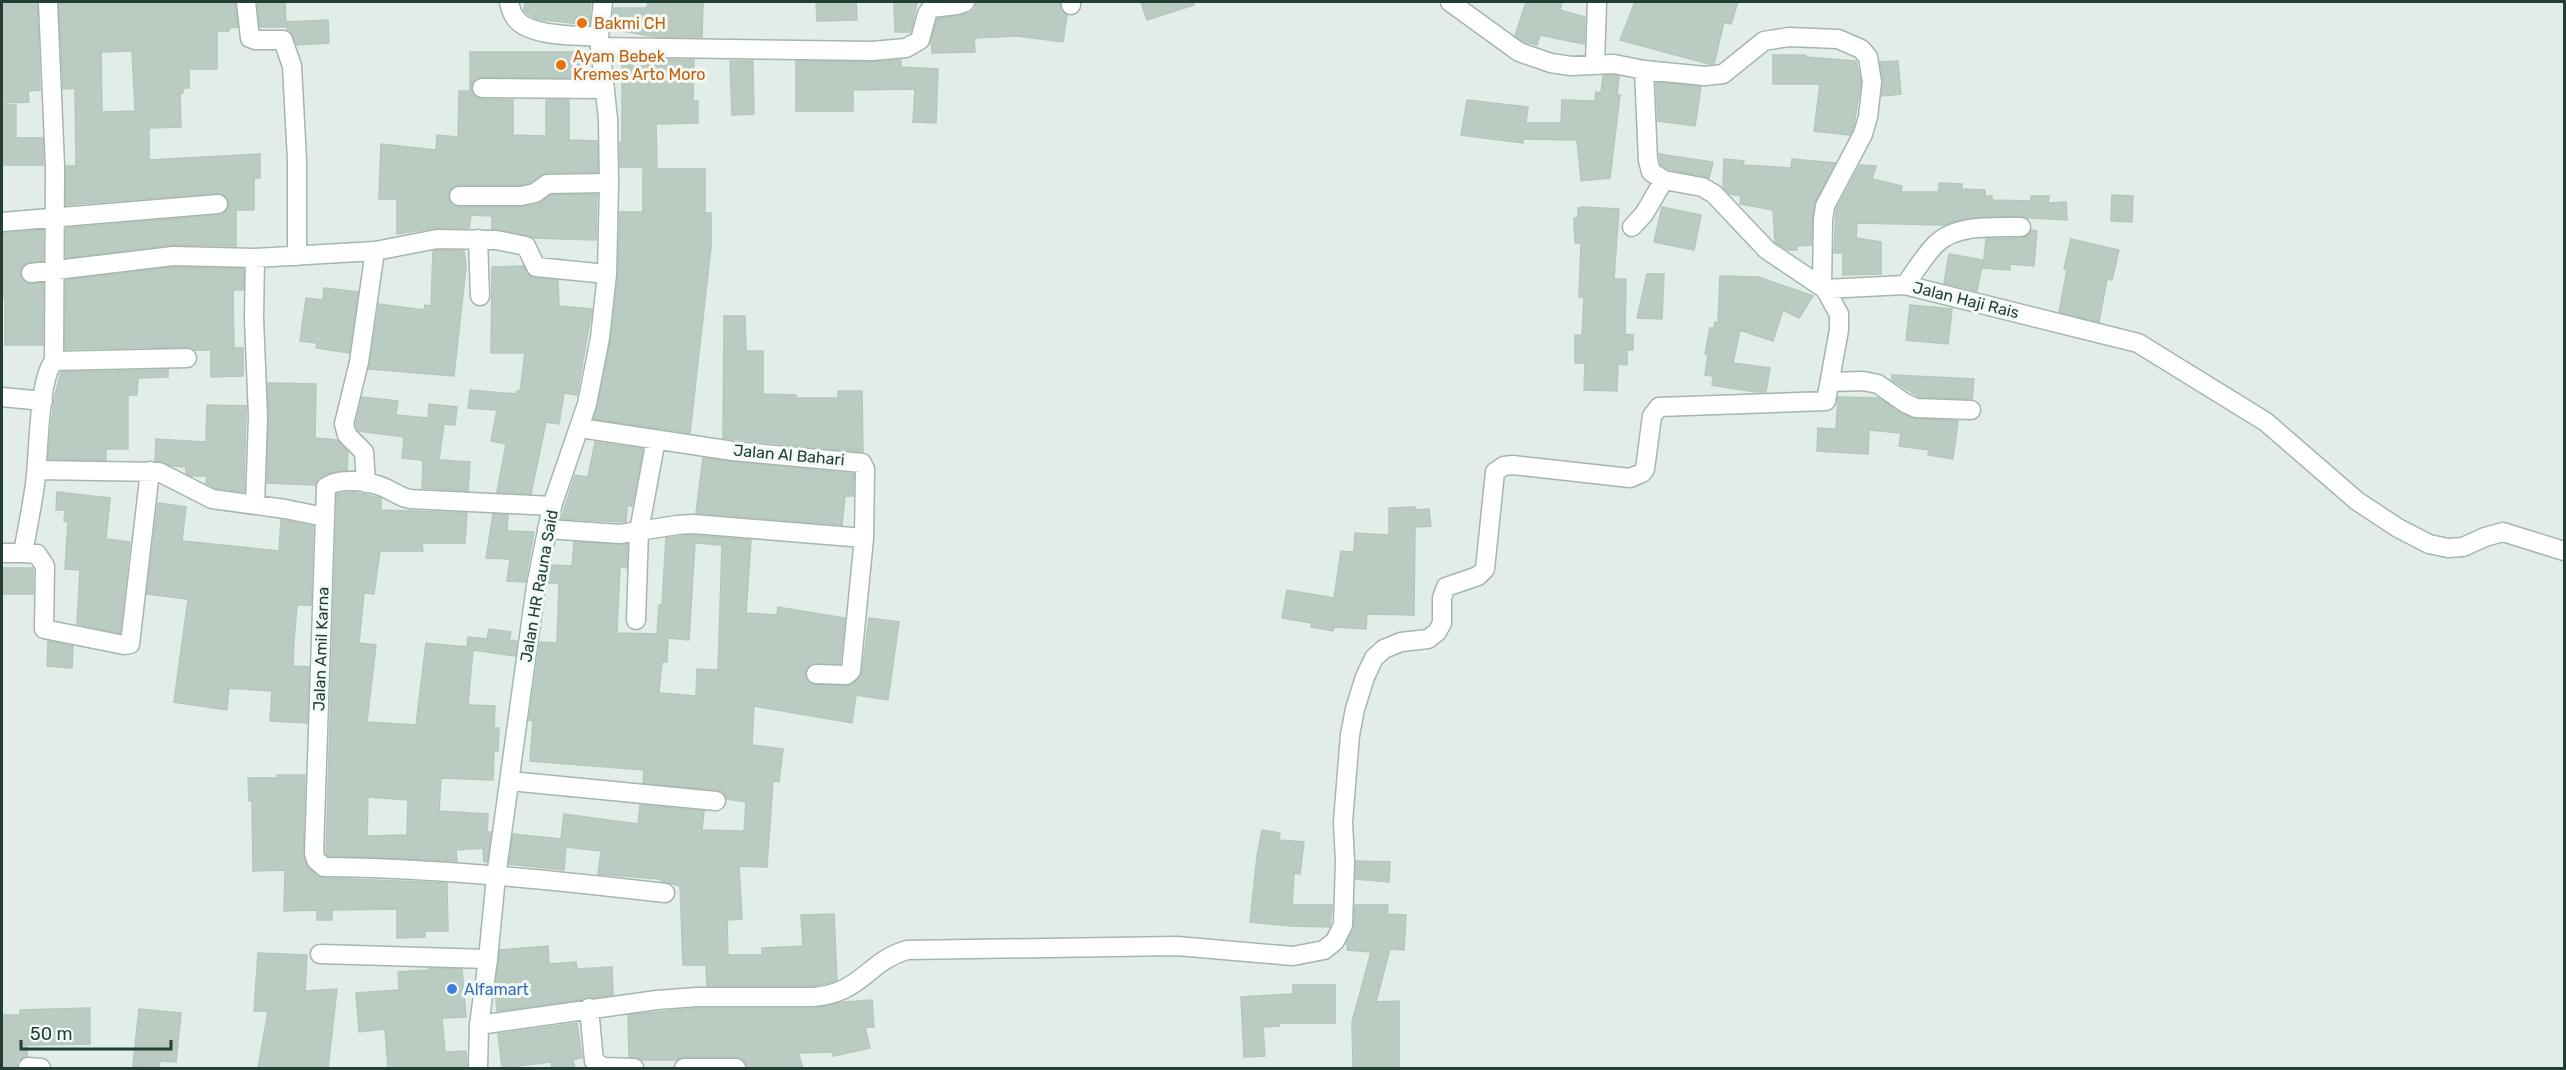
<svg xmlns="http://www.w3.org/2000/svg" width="2566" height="1070" viewBox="0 0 2566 1070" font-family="Rubik,sans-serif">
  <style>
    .building { fill: #bacbc2; stroke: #b4c7bd; stroke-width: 1.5; fill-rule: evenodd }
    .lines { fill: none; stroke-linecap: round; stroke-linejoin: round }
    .minor-casing { stroke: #a4b6ad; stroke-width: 21 }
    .secondary-casing { stroke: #a0baad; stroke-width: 21 }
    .minor { stroke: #fff; stroke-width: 18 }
    .secondary { stroke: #fff; stroke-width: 18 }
    .food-dot { fill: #e8710a; stroke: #f3f9f5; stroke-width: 2 }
    .shop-dot { fill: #3f7fe0; stroke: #f3f9f5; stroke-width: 2 }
    .labels { text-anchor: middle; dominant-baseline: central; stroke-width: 6; stroke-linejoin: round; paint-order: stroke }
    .food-label { font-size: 16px; fill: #c56008; stroke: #f3f9f5; text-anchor: start }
    .street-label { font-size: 16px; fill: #214033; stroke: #f3f9f5 }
    .shop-label { font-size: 16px; fill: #366cbe; stroke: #f3f9f5; text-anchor: start }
  </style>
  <rect width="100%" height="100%" fill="#e2ede7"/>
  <path class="building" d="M2,2H37L40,90L28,91L29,102L2,103Z
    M59,2H235L238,27L229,28V31H217V69H189V88H183V93H180L181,127L149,128V160L260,154V178H254V210H236V246L172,245L66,258V228L219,215L225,213L229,204L227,197L217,193L66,205V166H76L75,88L63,89ZM132,51L135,111L102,112L101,52Z
    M257,2H285L286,27H260Z
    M525,2H591L589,25L536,19L524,11Z
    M648,2H703L702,37H656L611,29L614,8H647Z
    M816,2H856L857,20L817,21Z
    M894,2H917L911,32H895Z
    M976,2H1060L1061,10L1067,15L1063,42L1017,36L974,38L975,52L932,53L931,41L937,19L969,13L975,9Z
    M1141,2H1194V5L1147,20Z
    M1526,2H1562L1560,10L1585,17L1584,44L1540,35L1537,45L1523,41L1515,36Z
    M1635,2H1738L1731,24L1724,22L1714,64H1709L1620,40Z
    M328,20L329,43L297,45L293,36L287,30V22Z
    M470,52H581V78L482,77L473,82L471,88L473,94L481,99L513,100V135L546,136V100H569V140L597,141L598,172L547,173L530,183L520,185H458L449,191L450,202L459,207H521L538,204L551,195L597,194L596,240L534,238L492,229V216L471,215L469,228H437L397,234V199H379L381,144L436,150L437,135L458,137L459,91H470Z
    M1773,55H1806V57L1856,61L1861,82L1854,125L1850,135L1814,131L1820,84H1773Z
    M622,59L694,60L693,101H698V123L656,124L657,167H620V142H622Z
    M901,60V67L938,69L936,123L913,122L915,89L853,90V111H796V61L872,62Z
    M730,61H753L754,114L732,115Z
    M1898,61L1901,94L1882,96L1883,81L1880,62Z
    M1613,75L1619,76L1617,95H1620L1610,178L1581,181L1577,140L1523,139V143L1461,135L1467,100L1528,107L1526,123H1561L1562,100L1595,101L1596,92L1601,93L1603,76Z
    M1656,82L1701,87L1695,126L1658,121Z
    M2,105H16V138H43V165H2Z
    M1659,154L1713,162L1709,178L1668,169L1661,165Z
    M1724,159L1744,161L1743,165L1791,168L1792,159L1835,163L1814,204L1811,245L1797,246V250H1788L1775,242L1773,210L1740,204L1741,196L1730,194L1723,187Z
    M1860,165L1876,166L1872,179L1902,186L1901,192H1939V183L1962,184V189L1985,190V196H1992V200L2031,201V196H2049L2048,203L2066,202L2067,220L2000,216L1963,219L1944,225L1857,223L1856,238L1881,242V274L1843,275V253H1834L1836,210Z
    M643,169H705V213H711V247L690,433L594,419L611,339L618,275L620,212H643Z
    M2112,195L2133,196L2132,222L2111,221Z
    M1583,207L1619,209L1614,279H1626L1625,334L1633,335V350H1627V365L1618,364L1617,391L1584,390L1585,363H1575V335H1582L1584,297H1579L1581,243H1575L1574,218H1578V208Z
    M1662,207L1701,215L1694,250L1654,242Z
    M43,230V260L25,264L20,274L27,284L43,283V345H5V298H2V233Z
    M2032,230L2037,231L2034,266L2010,264V270L1983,268L1986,239L2021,238L2027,236Z
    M2071,239L2119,250L2112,280L2107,279L2099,322L2059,312L2067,270L2064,269Z
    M438,250L464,251L466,267L454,376L369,369L379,304L424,310L425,305L431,306L433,251Z
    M1949,254L1983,260L1977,291L1944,283Z
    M523,266L530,276L558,280L559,306L592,309L577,395L564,393L559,424L546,422L531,494L497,492L506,444L491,441L497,410L468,408L470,390L517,394V391H520L525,353H491L492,267Z
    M174,267L244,269L243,290H233L234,348H243V376L211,377V350H195L187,347L65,349L66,280Z
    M1647,274H1664L1662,319L1637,318Z
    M1720,276L1758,277L1813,296L1799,318L1783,310L1773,341L1740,330L1733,363L1770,368L1766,392H1755L1712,385L1713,376L1705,375L1708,355L1705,354L1710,328H1714L1715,322L1718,323Z
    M324,288L358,292L349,353L316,348L317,343L300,341L306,298L323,300Z
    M1910,305L1952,309L1948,344L1906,340Z
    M724,316H745L746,351H763V394L796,395V398H838V391H862L863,452L723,438Z
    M168,370V377L138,378L137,395H128V449H106V460L48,459L54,399L61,372Z
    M1892,375L1974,379L1972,399L1919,397L1892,380Z
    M268,383L316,384L315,438L337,440L348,452L347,470L326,474L317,481L315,485L267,483Z
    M362,397L398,401L396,415L428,418L429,404L457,407L455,425L444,424L439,460L470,462L468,491L422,488L423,463L422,460L402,458L404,437L359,431L357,429L356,424Z
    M1838,397L1878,398L1912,418L1958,421L1953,459L1928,455L1929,450L1899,446L1901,433L1869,430L1868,454L1817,451L1818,428L1836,429Z
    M207,405L246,406L244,492L215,488L206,483L207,476H191L186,473V467L172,466L155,461L156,439L206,442Z
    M595,442L643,449L632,506H627L626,522L561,519L575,475L588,477Z
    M703,458L854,474L853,496H845L842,525L696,513Z
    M57,492L110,498L106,539L130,542L120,633L77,624L80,570L65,569L68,522L64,521L65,510H56Z
    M353,492L381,498V510L467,513L465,543H422L423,551H380L374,594L364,593L359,643L376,645L367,722L416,725L426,643L467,647L468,637L487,639L489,629L511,632L509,640L517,641L515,656L473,650L468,705L495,706L494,728H499L498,751H494L493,780L441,778L439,811L488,814L487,832H491L487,862H484L483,848L456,850L457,861L328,856L326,854L337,494ZM368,797L408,800L407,835L367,836Z
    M158,503L186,507L182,541L279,551L281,520L313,526L311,605H297L294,640L293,666L309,667L307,723L270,721L272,691L229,688L227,710L174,702L188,599L147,594Z
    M1415,507V510L1429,509L1431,526L1415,527L1414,615L1367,614L1366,629L1334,627L1333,631L1311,627L1312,623L1282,618L1287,590L1334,598L1341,551L1354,552L1355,533L1389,535V508Z
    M493,514L508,515L507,531L534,532L525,582L507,581L510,559L486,558Z
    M693,535L751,540L746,613L777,615L778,607L845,618L840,664H810L805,674L811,684L846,686L853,684L862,673L869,618L899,622L888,700L856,695L852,723L754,706L752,745L783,749L779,782L773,781L767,867L739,866L742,919L727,920L728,955H762V948L803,946L801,915L834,914L837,980L829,983L813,986H707L706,965H683L680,886L661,881V879L598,874L601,851L566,847L564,870L509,864L513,834L561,839L564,814L638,824L640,805L704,811L702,830L744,831L746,802L727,799L723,792L718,790L643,783L644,770L530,761L533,721L529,720L540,642L557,643L559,583H548L552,565L572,566L574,542L627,544V568L620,567L617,633L657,634L659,605H662L666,538ZM695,543L722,545L718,670L697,669L696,696L659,693L662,662H667L668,638L689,640Z
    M2,568H33V594H2Z
    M48,641L73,646L72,668L47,666Z
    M277,775H305L303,853L309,868L324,878L447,883L448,931H425V937L397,938V909L332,910V920H317V910L284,911L285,870L253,871L252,801H249L248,778H277Z
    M1262,830L1280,833L1279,840L1304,842L1300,874L1294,873L1292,905H1332L1330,927L1291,926L1250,922L1257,856Z
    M1356,861L1390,862L1389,882L1356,879Z
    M1355,905H1388L1387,914L1406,915L1404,950L1390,949L1376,1002L1399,1001V1068H1353L1352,1022L1371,952L1347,950V941L1354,926Z
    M548,946L549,964L576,962L577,969L612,967L613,995L497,1011L495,990L500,950Z
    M258,953L307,955L305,991L337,989L328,1068H258L268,1011H254Z
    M429,968L462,969L466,1017L442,1018L445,1052L466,1051L467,1068H388L385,1029L359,1032L356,993L399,990L398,972L429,970Z
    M1293,985H1335V1023H1279V1026L1263,1027L1265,1056L1244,1057L1241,997L1293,994Z
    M872,1000L874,1027H865L870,1048L833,1056V1052L798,1053L803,1068H747L745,1062L736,1057H684L677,1060H642L629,1057L628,1015L697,1008H815L843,1002Z
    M90,1008V1044L27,1045V1056L17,1061V1068H2V1015H20V1010Z
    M139,1009L181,1013L176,1062L160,1061L159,1068L133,1066Z
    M577,1023L582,1058L573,1059L575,1068H552L551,1062L502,1068L498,1034Z"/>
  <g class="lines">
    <g class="minor-casing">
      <path id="minor" d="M246,2L250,38L255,40H283L292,66L297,160V256
        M509,2C510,7 513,15 516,19C530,37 578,35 599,37
        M1450,2L1519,52L1551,63L1571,66L1614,64L1644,70L1648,160L1651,172L1664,180L1702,187L1714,194L1767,250L1825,289L1905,285L2138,343L2266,422L2357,501L2398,528L2429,544L2448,548L2463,547L2485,537L2503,532L2564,551
        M1071,5V2
        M600,47L872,51L906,48L920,40L927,14L931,8L957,5L965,2
        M1595,63L1597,2
        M1644,70L1705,76L1723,74L1764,41L1789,37L1838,39L1861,49L1868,57L1872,82L1868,117L1863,134L1825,206L1823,220L1822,287
        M482,88L605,89
        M459,196H521L535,193L547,184L609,183
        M2,222L218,204
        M1632,227L1644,214L1664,180
        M478,239L480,296
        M255,258L254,318L258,417L255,505
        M31,273L173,256L255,258L375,251L437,239L496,240L526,246L536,267L607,274
        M1905,285C1915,272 1924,256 1936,244C1956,224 1996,227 2021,227
        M54,361L187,358
        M1830,382L1863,381L1878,384L1905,403L1916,408L1971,410
        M2,397L43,401
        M580,428L733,451L862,463L865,469L864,538L851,671L846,675L816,674
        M37,470L159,472L212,499L285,509L325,517
        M366,483L364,452L347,435L344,424L359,362L375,251
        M552,506L410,499C399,497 393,491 383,487C368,481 339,477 326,487L314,853L316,860L324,867C438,868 552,880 665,893
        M547,529L620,534L677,525L693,524L864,538
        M2,553H23C27,530 32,507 35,484C39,457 38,379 54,361L55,166L48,2
        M23,553L37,554L45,566L44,629L124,645L130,644L150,471
        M636,620L639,531L656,439
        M510,781L716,801
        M320,954L488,959
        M589,1008L594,1061L603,1067L634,1068
        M479,1025L657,1000L697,997H814C824,996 833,994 842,990C867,979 876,959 907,950L1177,946L1293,956L1324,950L1335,941L1343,925L1345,862L1343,822L1350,735L1355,709L1365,677L1374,658L1384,649L1401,642L1428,639L1437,632L1442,623V598L1446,587L1478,576L1485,569L1495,472L1504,466L1513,465L1630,478L1642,473L1645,469L1652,416L1659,407L1826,401L1839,330V314L1825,289
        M28,1067L41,1068
        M684,1068H736"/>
    </g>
    <g class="secondary-casing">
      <path id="secondary" d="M478,1068L479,1025L488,959L496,877L536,586L552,506L587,404L600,338L607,274L609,183L608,119L599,37L603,2"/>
    </g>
    <use href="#minor" class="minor"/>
    <use href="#secondary" class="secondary"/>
  </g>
  <g class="food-dot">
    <circle cx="582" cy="23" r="6"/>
    <circle cx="561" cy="65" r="6"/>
  </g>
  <circle class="shop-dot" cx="452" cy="989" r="6"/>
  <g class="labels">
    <g class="food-label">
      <text x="594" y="23">Bakmi CH</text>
      <text x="573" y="56">Ayam Bebek<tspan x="573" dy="18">Kremes Arto Moro</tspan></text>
    </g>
    <g class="street-label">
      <text transform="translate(1966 300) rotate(14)">Jalan Haji Rais</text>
      <text transform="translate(789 455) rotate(5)">Jalan Al Bahari</text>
      <text transform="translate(539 586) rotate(-80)">Jalan HR Rauna Said</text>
      <text transform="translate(321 649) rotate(-88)">Jalan Amil Karna</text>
    </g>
    <g class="shop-label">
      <text x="464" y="989">Alfamart</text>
    </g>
  </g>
  <rect width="2566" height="1070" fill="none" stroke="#214033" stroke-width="6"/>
  <path d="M21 1040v9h150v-9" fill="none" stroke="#214033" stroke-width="3"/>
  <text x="30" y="1040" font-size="18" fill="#214033" stroke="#f3f9f5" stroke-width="4.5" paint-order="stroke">50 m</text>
</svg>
